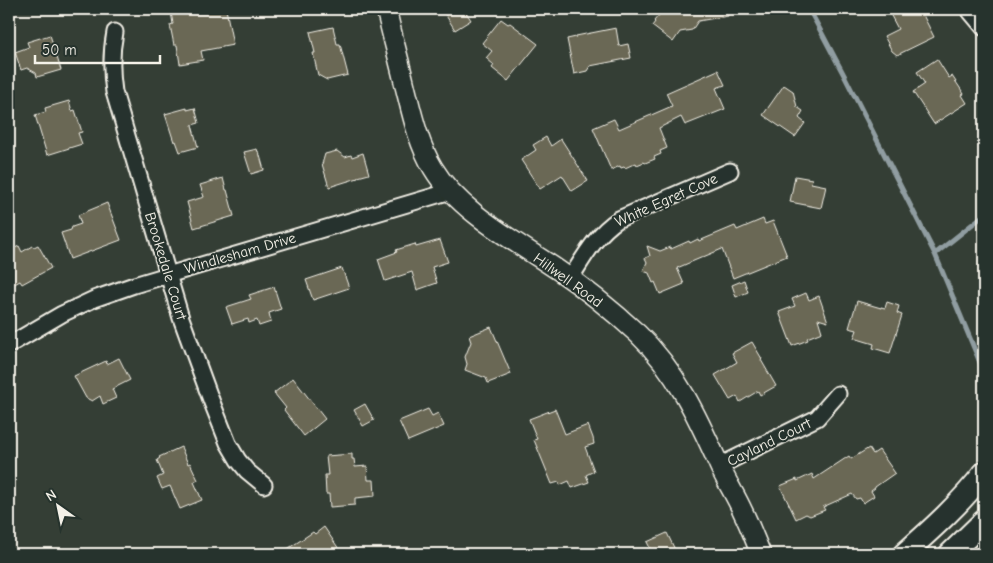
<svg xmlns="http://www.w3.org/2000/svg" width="993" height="563" viewBox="0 0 993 563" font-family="'Comic Neue',sans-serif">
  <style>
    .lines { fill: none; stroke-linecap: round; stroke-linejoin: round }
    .stream { stroke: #909da1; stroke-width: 5 }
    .building { fill: #6b6854; stroke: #f4f1e8 }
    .minor-casing { stroke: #f4f1e8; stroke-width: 19 }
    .tertiary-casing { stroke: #f4f1e8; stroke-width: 22 }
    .secondary-casing { stroke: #f4f1e8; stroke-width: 25 }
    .minor { stroke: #26332d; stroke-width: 15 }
    .tertiary { stroke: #26332d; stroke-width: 19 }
    .secondary { stroke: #26332d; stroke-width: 21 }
    .labels { text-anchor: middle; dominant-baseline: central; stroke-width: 4; stroke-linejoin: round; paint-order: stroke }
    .street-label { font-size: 15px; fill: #f4f1e8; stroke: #26332d }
  </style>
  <rect width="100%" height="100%" fill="#343e35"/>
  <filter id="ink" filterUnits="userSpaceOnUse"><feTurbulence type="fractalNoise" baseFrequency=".02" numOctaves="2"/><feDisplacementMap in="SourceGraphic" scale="10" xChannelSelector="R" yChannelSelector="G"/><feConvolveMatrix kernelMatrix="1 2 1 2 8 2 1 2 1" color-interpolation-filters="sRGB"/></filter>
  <g filter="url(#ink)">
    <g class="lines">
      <path class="stream" d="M809,9L845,77L935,254L984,372
        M935,254L984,215"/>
    </g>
    <path class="building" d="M192,9H226L233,45L201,51L203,60L180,64L177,45H174L170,25L173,24L171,12Z
      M453,9H464L471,20L455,30L445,14Z
      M664,9H728V16L698,21L692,30L680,32L673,42L652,26L655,22L654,21Z
      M896,9H920L934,37L897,55L892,51L884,36L898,29L889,12Z
      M501,19L508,24L510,23L538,44L508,81L492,68L494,65L486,58L492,51L482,43Z
      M333,27L337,44H340L348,75L327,80L318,75L313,53H315L310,32Z
      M616,28L619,46L628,44L631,58L590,66L587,71L574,74L567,39L576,37V36Z
      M50,35L61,70L37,77L36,73L27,68L21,70L15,52L29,47L27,42Z
      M937,59L949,78L952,76L964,94L962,95L967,103L934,124L913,92L925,84L917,72Z
      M718,70L725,85L716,88L725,109L685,125L681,117L659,128L667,148L660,151L661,154L654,157L655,159L645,163L644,162L637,165L636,163L625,168L624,167L621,168L620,166L611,170L593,128L614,119L619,129L672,106L666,93Z
      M784,85L793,91L797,107L803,111L799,118L805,123L795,137L763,115Z
      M69,101L72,111L75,110L82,132L78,133L82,144L47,155L35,115L46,112L45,108Z
      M187,108V110L195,108L199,123L192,125L198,147L180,152L176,141L174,142L165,114Z
      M546,137L551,146L561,139L588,181L572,191L562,175L540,189L521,160L536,150L533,145Z
      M257,149L258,152H259L264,170L251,174L244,152Z
      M337,151L345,157L351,155L352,157L363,153L369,174L358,177V178L329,187L322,164L325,154Z
      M795,176L812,179L811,183L826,186L821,208L790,202Z
      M223,178L226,190H227L234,216L194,228L187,202L204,197L200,185Z
      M107,203L121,240L70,259L61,233L71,230L72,227L81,224L78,215Z
      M763,219L765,224L773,221L787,256L733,278L722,249L677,268L684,284L660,294L655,282L653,283L649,273L643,271L647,262L645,258L650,256L647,246L660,251L670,247L671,249L689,241L690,243L698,239L699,241L735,226L737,230Z
      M440,240L448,262L432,267L437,283L417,290L412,272L385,281L378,259L397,252L396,250L415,244L416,247Z
      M38,245L51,268L22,284L20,281L9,287V251L19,246L22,252L32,246L34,247Z
      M342,268L349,288L313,300L306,280Z
      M744,280L748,292L736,297L732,285Z
      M274,287L281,309L269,313L271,322L259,326L257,320L249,323L248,319L232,324L226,307L251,299L249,295Z
      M806,293L809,300L819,296L828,322L818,319L822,332L807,338L808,340L792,346L779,312L795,306L792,299Z
      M857,301L881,308V307L885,308L887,302L899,306L897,313L902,315L890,353L873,348L874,344L854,338L857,330L849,328Z
      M491,327L511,374L488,383L486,378L465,370L467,364L465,357L471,342L469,336Z
      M752,342L762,359L761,360L776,386L760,395L758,391L740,402L737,396L730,400L715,375L737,362L732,353Z
      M119,358L130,380L112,389L116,398L103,404L100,396L92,401L86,398L74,376L106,361L107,364Z
      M293,378L325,419L304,436L284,410L286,408L274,393Z
      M365,404L374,420L363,426L354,410Z
      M428,409L432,416L438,413L444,426L408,441L399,421Z
      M555,409L565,434L588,425L593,438L594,444L585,447L594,471L586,475L589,482L572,488L569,481L560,485L559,482L552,484L534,440L537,439L529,419Z
      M181,447L188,464L190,463L198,480L194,482L202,500L180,509L170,486L162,489L157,478L163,475L157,460L160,458L159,457Z
      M869,448L873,454L879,450L895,473L875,487V488L871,491L874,496L863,503L860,498L856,499L852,494L823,507L825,510L810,516L806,514L796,519L780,486L797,479V481L812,474L814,479L849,456L851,459Z
      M352,454V459H354L355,467L367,466L368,480H374L375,496L355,498V505L330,507L329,494H326L325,475H328L326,456Z
      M324,527L339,549L331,554H280L313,532L315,534Z
      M667,533L677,554H653L647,542Z"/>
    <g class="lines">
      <g class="minor-casing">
        <path id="minor" d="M968,9L984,28
          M115,32C111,52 111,72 114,92L181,318L211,400L228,443L238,460L247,471L264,485
          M570,279C584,257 596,234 619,219L730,171
          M9,345L62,314L94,299L134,285L451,191
          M719,466L817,418L838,394"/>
      </g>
      <g class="tertiary-casing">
        <path id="tertiary" d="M386,9C392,35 399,60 405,86C412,114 418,143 433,168C459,212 517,242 558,270C586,289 613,311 638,334C676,370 698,418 719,465C726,481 736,496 743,512C750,526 755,540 761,554"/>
      </g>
      <g class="secondary-casing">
        <path id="secondary" d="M904,554C932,529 961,503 984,473
          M950,554L984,521"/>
      </g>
      <use href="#minor" class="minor"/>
      <use href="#tertiary" class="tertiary"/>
      <use href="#secondary" class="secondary"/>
    </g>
  </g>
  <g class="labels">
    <g class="street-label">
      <text transform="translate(666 200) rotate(-24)">White Egret Cove</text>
      <text transform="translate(240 253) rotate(-16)">Windlesham Drive</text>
      <text transform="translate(166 266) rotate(73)">Brookedale Court</text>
      <text transform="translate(568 280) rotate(36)">Hillwell Road</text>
      <text transform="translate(769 442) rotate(-26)">Cayland Court</text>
    </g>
  </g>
  <rect width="993" height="563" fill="none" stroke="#26332d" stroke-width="30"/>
  <rect x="15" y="15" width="963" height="533" fill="none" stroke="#f4f1e8" stroke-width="2" filter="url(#ink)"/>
  <g transform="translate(58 506) rotate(327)" stroke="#26332d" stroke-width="4" paint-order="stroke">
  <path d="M0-4L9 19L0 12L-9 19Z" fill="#f4f1e8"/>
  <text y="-8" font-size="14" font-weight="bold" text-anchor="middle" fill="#f4f1e8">N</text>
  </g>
  <path d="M35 55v8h125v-8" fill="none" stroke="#f4f1e8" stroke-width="2.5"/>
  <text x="42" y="55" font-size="15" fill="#f4f1e8" stroke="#26332d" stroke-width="4" paint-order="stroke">50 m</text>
</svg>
